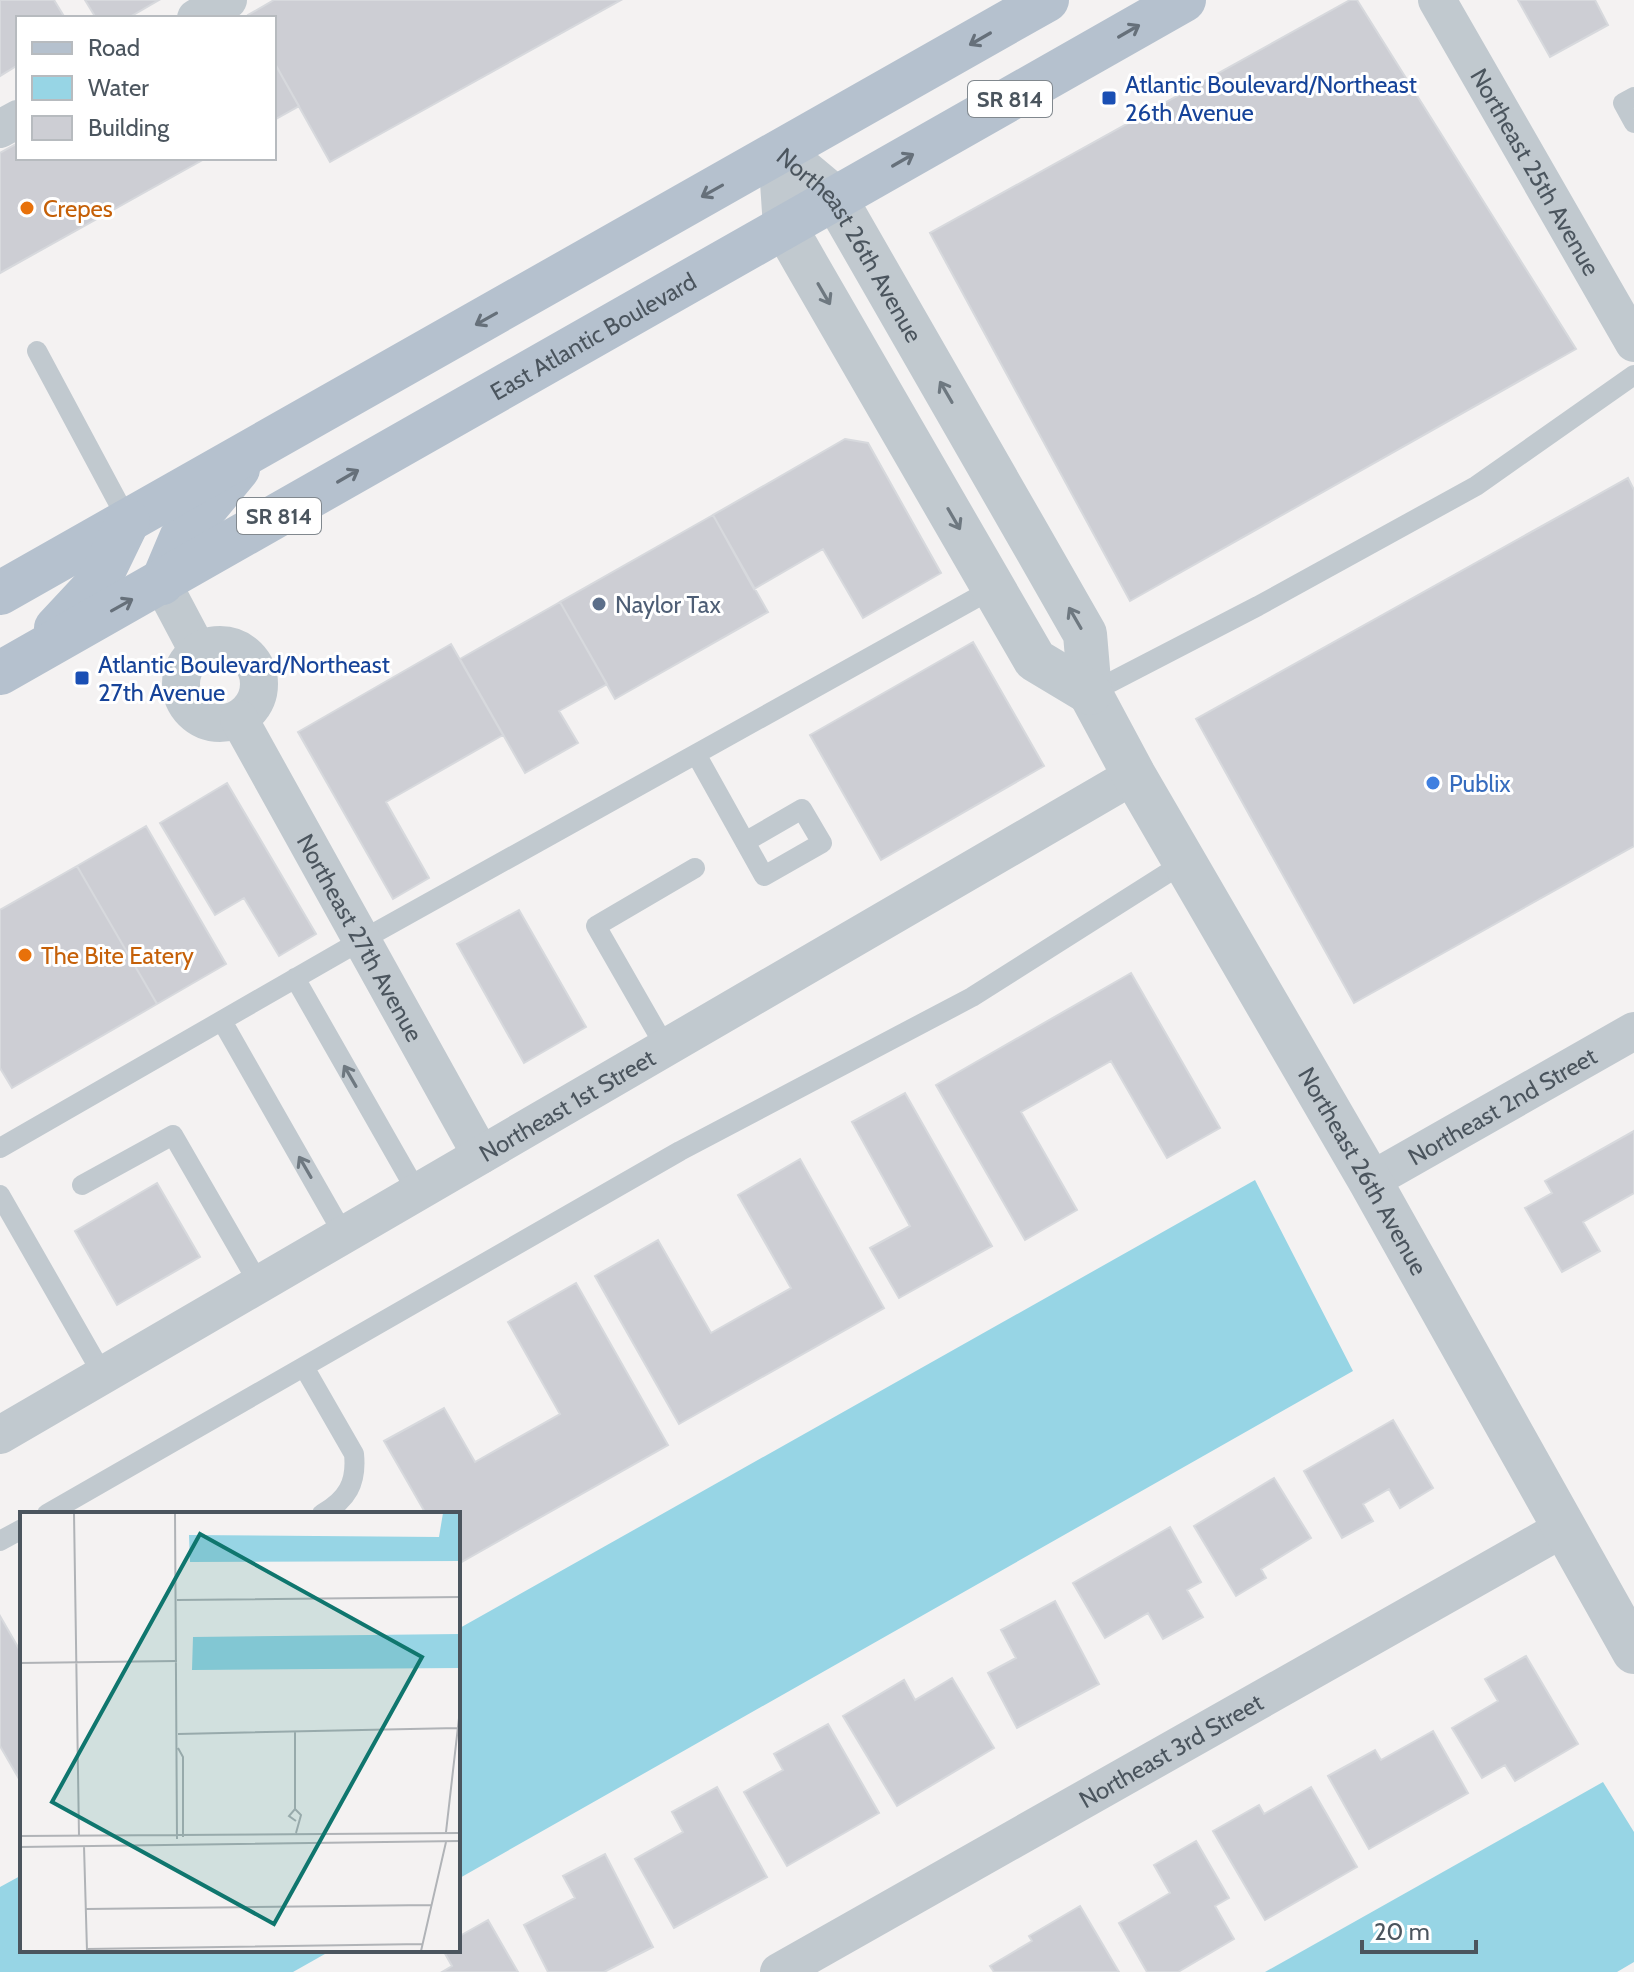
<svg xmlns="http://www.w3.org/2000/svg" width="1634" height="1972" viewBox="0 0 1634 1972" font-family="Cabin,sans-serif">
  <style>
    .water { fill: #97d5e5 }
    .building { fill: #cdced4; stroke: #d7d9dd; stroke-width: 2 }
    .lines { fill: none; stroke-linecap: round; stroke-linejoin: round }
    .service { stroke: #c1c9cf; stroke-width: 20 }
    .minor { stroke: #c1c9cf; stroke-width: 38 }
    .tertiary { stroke: #c1c9cf; stroke-width: 44 }
    .primary { stroke: #b5c1ce; stroke-width: 44 }
    .oneway { stroke: #66707a }
    .oneway2 { stroke: #6e7880 }
    .transit-dot { fill: #1a4fb4; stroke: #fff; stroke-width: 3 }
    .food-dot { fill: #e8710a; stroke: #fff; stroke-width: 3 }
    .service-dot { fill: #5c6f8a; stroke: #fff; stroke-width: 3 }
    .shop-dot { fill: #3f7fe0; stroke: #fff; stroke-width: 3 }
    .labels { text-anchor: middle; dominant-baseline: central; stroke-width: 6; stroke-linejoin: round; paint-order: stroke }
    .shield { fill: #fff; stroke: #81888e; stroke-width: 2 }
    .shield-label { font-size: 22px; font-weight: bold; fill: #4b555e }
    .transit-label { font-size: 24px; fill: #164399; stroke: #fff; text-anchor: start }
    .street-label { font-size: 24px; fill: #4b555e; stroke: #fff }
    .food-label { font-size: 24px; fill: #c56008; stroke: #fff; text-anchor: start }
    .service-label { font-size: 24px; fill: #4e5e75; stroke: #fff; text-anchor: start }
    .shop-label { font-size: 24px; fill: #366cbe; stroke: #fff; text-anchor: start }
    .inset-road { fill: none; stroke: #b0b3b7; stroke-width: 2 }
    .view { fill: #0f766e; fill-opacity: 0.15; stroke: #0f766e; stroke-width: 4 }
    .inset-edge { fill: none; stroke: #4b555e; stroke-width: 4 }
  </style>
  <rect width="100%" height="100%" fill="#f4f2f2"/>
  <path class="water" d="M1255,1180L1353,1371L458,1879V1629Z
    M1603,1782L1634,1832V1962L1617,1972H1265Z
    M22,1875V1950H332L293,1972H0V1887Z"/>
  <path class="building" d="M0,0H54L65,18H18V65L0,76Z
    M85,0H159L128,18H96Z
    M274,0H621L330,162L274,62V18H249L248,15Z
    M1350,0H1357L1576,349L1130,601L930,233Z
    M1518,0H1595L1608,25L1550,57Z
    M274,62L299,106L274,120Z
    M18,143V158H206L0,273V153Z
    M845,439L868,443L941,573L863,618L823,549L754,589L713,515Z
    M1628,478L1634,490V846L1354,1003L1196,719Z
    M713,515L768,612L615,699L560,602Z
    M560,602L607,684L559,711L578,743L525,773L460,659Z
    M973,642L1044,766L881,860L810,735Z
    M451,644L503,735L386,802L429,878L393,899L298,732Z
    M227,783L316,934L279,956L244,898L215,915L160,823Z
    M146,826L226,964L157,1004L77,866Z
    M77,866L157,1004L12,1088L0,1068V910Z
    M519,910L586,1027L524,1063L457,944Z
    M1131,973L1220,1128L1167,1158L1111,1061L1021,1112L1077,1210L1025,1240L936,1085Z
    M905,1093L992,1246L899,1298L870,1248L910,1226L852,1122Z
    M1634,1131V1193L1583,1222L1600,1251L1562,1272L1525,1208L1552,1193L1545,1181Z
    M800,1159L884,1308L679,1424L595,1276L658,1240L711,1333L791,1288L738,1195Z
    M157,1183L200,1257L117,1305L75,1231Z
    M576,1283L668,1445L458,1564V1514H426L384,1441L444,1408L475,1462L560,1414L508,1322Z
    M1393,1420L1433,1488L1400,1508L1389,1489L1363,1504L1373,1521L1342,1538L1304,1471Z
    M1274,1478L1311,1538L1261,1569L1266,1578L1236,1596L1194,1526Z
    M1170,1527L1201,1582L1187,1590L1203,1617L1163,1639L1148,1613L1105,1638L1073,1583Z
    M1055,1601L1099,1684L1017,1728L988,1673L1016,1658L1001,1630Z
    M0,1616L22,1654V1784L0,1746Z
    M1526,1656L1578,1744L1515,1781L1505,1765L1482,1778L1452,1728L1498,1701L1485,1679Z
    M952,1678L994,1748L897,1806L843,1716L904,1680L915,1700Z
    M828,1724L879,1813L787,1866L744,1792L783,1770L774,1754Z
    M1433,1731L1468,1793L1369,1849L1328,1776L1375,1750L1381,1760Z
    M717,1787L767,1877L674,1928L635,1859L683,1832L672,1812Z
    M1311,1787L1357,1867L1265,1920L1213,1831L1259,1805L1264,1814Z
    M1196,1841L1229,1898L1215,1906L1234,1939L1178,1972H1147L1119,1923L1170,1893L1154,1865Z
    M605,1854L653,1947L604,1972H548L524,1925L575,1898L563,1876Z
    M1080,1906L1119,1972H994L990,1966L1032,1941L1029,1936Z
    M488,1920L518,1972H442L452,1966L443,1950H458V1937Z"/>
  <g class="lines">
    <path class="service" d="M1634,97L1623,103L1634,123
      M37,351L128,521
      M1090,693L1258,606L1476,486L1634,375
      M696,754L764,876L822,843L802,809L745,842
      M295,978L417,1192
      M222,1021L344,1235
      M666,1048L596,926L695,868
      M0,1148L362,940L994,588
      M82,1185L173,1135L259,1284
      M0,1195L103,1375
      M304,1367L354,1454C357,1483 347,1500 322,1514
      M47,1514L680,1151L972,997L1185,862
      M0,1541L22,1529"/>
    <g class="minor">
      <path id="s1" d="M1437,0L1634,343"/>
      <path d="M196,18L228,0"/>
      <path d="M0,129L18,119"/>
      <path d="M162,583L198,651"/>
      <circle cx="220" cy="684" r="39"/>
      <path id="s2" d="M239,719L481,1155"/>
      <path id="s3" d="M1370,1181L1634,1031"/>
      <path id="s4" d="M0,1435L1134,775"/>
      <path id="s5" d="M779,1972L1562,1529"/>
    </g>
    <g class="tertiary">
      <path id="s6" d="M780,152L835,198L1025,529L1085,634L1090,693L1134,775L1370,1181L1634,1652"/>
      <path d="M780,152L785,227L805,262L1035,660L1090,693"/>
    </g>
    <g class="primary">
      <path d="M162,583L181,538L238,469"/>
      <path d="M0,593L1047,0"/>
      <path d="M56,628L98,583L128,521"/>
      <path id="s7" d="M0,673L1184,0"/>
    </g>
  </g>
  <defs><path id="oneway-shaft" d="M-6 0H5M1.5-3L5.5 0L1.5 3" fill="none" stroke-width="1.6" stroke-linecap="round" stroke-linejoin="round" transform="scale(2)"/></defs>
  <g class="oneway">
    <use href="#oneway-shaft" transform="translate(1129 31) rotate(-30)"/>
    <use href="#oneway-shaft" transform="translate(980 39) rotate(150)"/>
    <use href="#oneway-shaft" transform="translate(903 160) rotate(-30)"/>
    <use href="#oneway-shaft" transform="translate(712 191) rotate(151)"/>
    <use href="#oneway-shaft" transform="translate(486 319) rotate(151)"/>
    <use href="#oneway-shaft" transform="translate(348 476) rotate(-30)"/>
    <use href="#oneway-shaft" transform="translate(122 605) rotate(-29)"/>
  </g>
  <g class="oneway2">
    <use href="#oneway-shaft" transform="translate(824 294) rotate(60)"/>
    <use href="#oneway-shaft" transform="translate(946 392) rotate(-120)"/>
    <use href="#oneway-shaft" transform="translate(954 519) rotate(60)"/>
    <use href="#oneway-shaft" transform="translate(1075 618) rotate(-120)"/>
    <use href="#oneway-shaft" transform="translate(350 1076) rotate(-120)"/>
    <use href="#oneway-shaft" transform="translate(305 1167) rotate(-120)"/>
  </g>
  <g class="transit-dot">
    <rect x="1101" y="90" width="16" height="16" rx="4"/>
    <rect x="74" y="670" width="16" height="16" rx="4"/>
  </g>
  <g class="food-dot">
    <circle cx="27" cy="208" r="8"/>
    <circle cx="25" cy="955" r="8"/>
  </g>
  <circle class="service-dot" cx="599" cy="604" r="8"/>
  <circle class="shop-dot" cx="1433" cy="783" r="8"/>
  <g class="labels">
    <g class="shield">
      <rect x="968" y="81" width="84" height="36" rx="6"/>
      <rect x="237" y="498" width="84" height="36" rx="6"/>
    </g>
    <g class="shield-label">
      <text x="1010" y="99">SR 814</text>
      <text x="279" y="516">SR 814</text>
    </g>
    <g class="transit-label">
      <text x="1125" y="84">Atlantic Boulevard/Northeast<tspan x="1125" dy="28">26th Avenue</tspan></text>
      <text x="98" y="664">Atlantic Boulevard/Northeast<tspan x="98" dy="28">27th Avenue</tspan></text>
    </g>
    <g class="street-label">
      <text stroke="none"><textPath href="#s1" startOffset="198">Northeast 25th Avenue</textPath></text>
      <text stroke="none"><textPath href="#s6" startOffset="118">Northeast 26th Avenue</textPath></text>
      <text stroke="none"><textPath href="#s7" startOffset="682">East Atlantic Boulevard</textPath></text>
      <text stroke="none"><textPath href="#s2" startOffset="250">Northeast 27th Avenue</textPath></text>
      <text stroke="none"><textPath href="#s4" startOffset="656">Northeast 1st Street</textPath></text>
      <text stroke="none"><textPath href="#s3" startOffset="152">Northeast 2nd Street</textPath></text>
      <text stroke="none"><textPath href="#s6" startOffset="1184">Northeast 26th Avenue</textPath></text>
      <text stroke="none"><textPath href="#s5" startOffset="450">Northeast 3rd Street</textPath></text>
    </g>
    <g class="food-label">
      <text x="43" y="208">Crepes</text>
      <text x="41" y="955">The Bite Eatery</text>
    </g>
    <g class="service-label">
      <text x="615" y="604">Naylor Tax</text>
    </g>
    <g class="shop-label">
      <text x="1449" y="783">Publix</text>
    </g>
  </g>
  <g transform="translate(20 1512)">
    <rect width="440" height="440" fill="#f4f2f2"/>
    <path d="M423,1H440V49L170,50L169,23L419,25ZM440,122V156L172,158L173,125Z" fill="#97d5e5"/>
    <path class="inset-road" d="M54,1L59,324M155,1L157,327M157,88L440,85M0,151L157,149M275,220V297M158,222L438,216M158,236L163,245V325M426,320L439,206M276,321L281,303L275,297L269,304L276,309M0,324L440,321M64,334L67,439M0,335L440,329M66,397L411,393M67,437L403,432M401,439L426,330"/>
    <path class="view" d="M180,22L402,145L254,412L32,290Z"/>
    <rect width="440" height="440" class="inset-edge"/>
  </g>
  <rect x="16" y="16" width="260" height="144" fill="#ffffff" stroke="#b7bbbf" stroke-width="2"/>
  <rect x="32" y="42" width="40" height="12" fill="#b5c1ce" stroke="#b7bbbf" stroke-width="2"/>
  <text x="88" y="56" font-size="24" fill="#4b555e">Road</text>
  <rect x="32" y="76" width="40" height="24" fill="#97d5e5" stroke="#b7bbbf" stroke-width="2"/>
  <text x="88" y="96" font-size="24" fill="#4b555e">Water</text>
  <rect x="32" y="116" width="40" height="24" fill="#cdced4" stroke="#b7bbbf" stroke-width="2"/>
  <text x="88" y="136" font-size="24" fill="#4b555e">Building</text>
  <path d="M1362 1940v12h114v-12" fill="none" stroke="#4b555e" stroke-width="4"/>
  <text x="1374" y="1940" font-size="24" fill="#4b555e" stroke="#ffffff" stroke-width="6" paint-order="stroke">20 m</text>
</svg>
